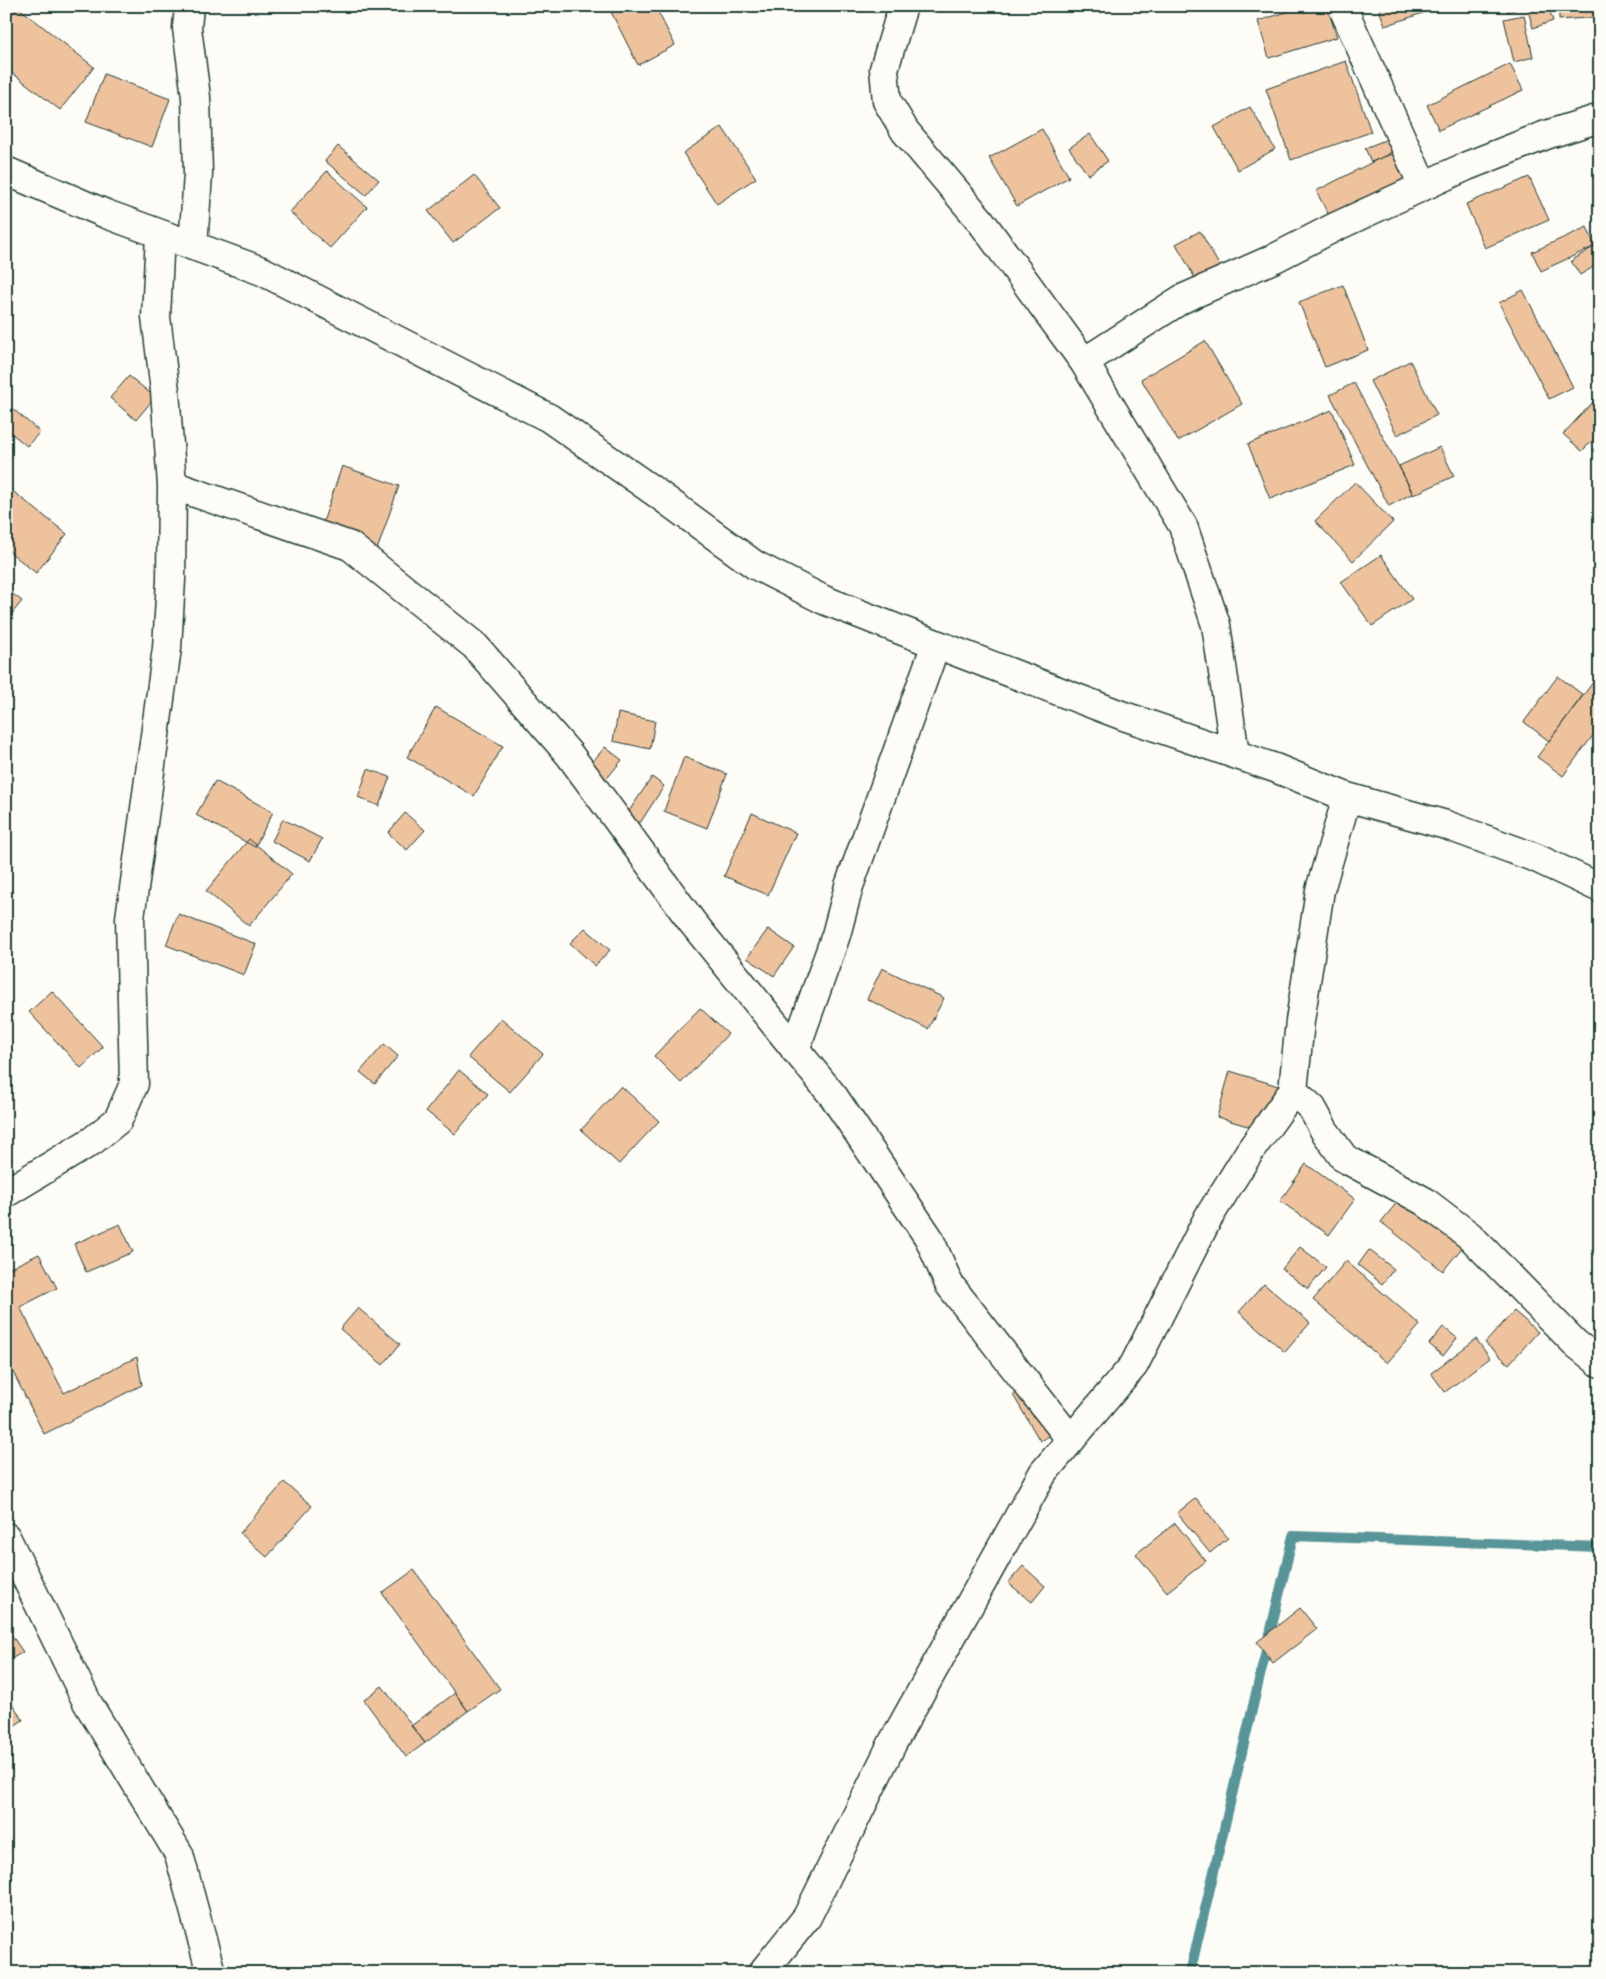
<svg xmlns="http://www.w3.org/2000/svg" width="1606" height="1979" viewBox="0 0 1606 1979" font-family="'Comic Neue',sans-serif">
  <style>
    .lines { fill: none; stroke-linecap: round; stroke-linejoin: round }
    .stream { stroke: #599598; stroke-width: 10 }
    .building { fill: #efc29e; stroke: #1f3d34 }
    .minor-casing { stroke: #1f3d34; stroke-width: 31 }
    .minor { stroke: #fdfcf7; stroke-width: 28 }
  </style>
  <rect width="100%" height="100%" fill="#fdfcf7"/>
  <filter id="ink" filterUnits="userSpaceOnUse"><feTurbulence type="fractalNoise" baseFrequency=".02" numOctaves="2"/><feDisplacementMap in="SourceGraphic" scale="10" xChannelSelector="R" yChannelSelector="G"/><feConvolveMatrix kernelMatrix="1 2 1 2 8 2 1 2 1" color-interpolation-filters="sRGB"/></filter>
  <g filter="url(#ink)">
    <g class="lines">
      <path class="stream" d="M1190,1973L1293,1536L1600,1547"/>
    </g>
    <path class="building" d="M608,6H655L675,45L638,65Z
      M1306,6H1327L1337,37L1269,58L1258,21Z
      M1378,6H1443L1385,26Z
      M1507,6H1525L1508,12Z
      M1540,6H1548L1553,21L1533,28L1528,10Z
      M1559,6H1600V17L1559,20Z
      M18,7L94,67L60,110L6,68V22Z
      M1524,15L1533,57L1514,62L1504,19Z
      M1346,61L1371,132L1291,160L1266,89Z
      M1510,64L1523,90L1439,130L1427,105Z
      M104,74L170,99L152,147L86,122Z
      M1250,107L1275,149L1238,170L1214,127Z
      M722,127L756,178L717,204L683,153Z
      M1042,129L1069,177L1017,206L989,158Z
      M1090,134L1108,161L1088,175L1069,148Z
      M1390,138L1397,152L1371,162L1365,148Z
      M338,146L379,180L366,195L325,161Z
      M1394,151L1413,187L1335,227L1316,191Z
      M327,171L367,207L330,248L290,212Z
      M474,175L500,208L453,243L428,211Z
      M1529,177L1549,220L1485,248L1466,204Z
      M1587,227L1595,246L1541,271L1532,252Z
      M1200,231L1230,285L1206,298L1176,244Z
      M1595,246L1600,253V263L1580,275L1571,261Z
      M1343,285L1368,350L1325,367L1299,302Z
      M1523,290L1573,387L1549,399L1499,303Z
      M1205,341L1242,404L1178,441L1141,379Z
      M1410,361L1437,415L1397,435L1370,381Z
      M129,376L155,397L136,420L110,398Z
      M1354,383L1413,493L1389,506L1330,395Z
      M1594,401L1600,406V433L1582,451L1563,434Z
      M6,403L40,432L27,446L6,429Z
      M1332,410L1355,465L1270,499L1248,444Z
      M1440,447L1454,476L1413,495L1399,466Z
      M342,466L399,486L376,553L319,534Z
      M1355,482L1393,522L1353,561L1315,521Z
      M10,489L67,534L36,573L6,549V494Z
      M1381,555L1412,599L1372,626L1341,582Z
      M6,589L22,601L6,621Z
      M1558,676L1583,695L1549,741L1524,722Z
      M1594,681L1600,686V726L1563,776L1537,757Z
      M436,707L503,746L474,796L407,757Z
      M618,713L655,721L650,749L613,741Z
      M605,747L622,760L604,782L587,768Z
      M684,757L727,774L707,828L664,811Z
      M368,769L390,777L379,806L358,797Z
      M652,777L664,786L640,823L627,814Z
      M215,781L273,812L255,847L196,815Z
      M405,813L425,830L407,850L388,833Z
      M752,813L796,833L768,895L724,876Z
      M283,819L322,839L310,861L272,841Z
      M249,839L292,874L249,926L206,891Z
      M178,914L256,944L244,975L166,945Z
      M585,928L610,950L595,966L570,943Z
      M768,929L794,947L774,976L747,958Z
      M882,968L944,998L928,1029L867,999Z
      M52,991L103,1047L81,1068L29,1012Z
      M700,1008L728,1034L681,1083L654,1056Z
      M501,1018L543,1054L510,1092L468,1057Z
      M384,1044L398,1056L375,1084L360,1072Z
      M459,1070L488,1094L455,1134L426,1111Z
      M1230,1071L1291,1090L1278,1135L1217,1117Z
      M621,1086L659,1121L619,1164L581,1130Z
      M1306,1164L1355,1199L1329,1235L1280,1201Z
      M1403,1195L1465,1244L1443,1271L1381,1222Z
      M120,1224L133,1252L86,1272L74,1244Z
      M1300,1247L1326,1267L1308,1289L1282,1269Z
      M1369,1250L1394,1269L1382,1284L1358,1265Z
      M39,1254L57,1288L20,1307L64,1393L137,1357L142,1385L44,1434L6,1358V1270Z
      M1346,1261L1420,1325L1387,1363L1313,1300Z
      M1264,1284L1310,1323L1285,1352L1239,1312Z
      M358,1308L400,1344L383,1365L340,1329Z
      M1514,1311L1538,1332L1509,1364L1485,1343Z
      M1443,1327L1457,1338L1443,1356L1429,1344Z
      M1476,1339L1490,1358L1445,1392L1431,1373Z
      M1033,1384L1060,1429L1040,1441L1013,1395Z
      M284,1482L312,1506L267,1557L240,1533Z
      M1196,1498L1228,1538L1210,1553L1177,1513Z
      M1175,1523L1206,1561L1167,1592L1136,1554Z
      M1023,1566L1045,1586L1032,1602L1008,1583Z
      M414,1570L500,1689L468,1711L382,1593Z
      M1300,1608L1317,1629L1273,1663L1257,1642Z
      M6,1627L23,1652L6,1662Z
      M382,1686L425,1743L406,1757L364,1700Z
      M455,1693L468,1711L425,1743L411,1726Z
      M6,1694L23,1720L6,1731Z"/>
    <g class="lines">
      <g class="minor-casing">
        <path id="minor" d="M189,6L187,28L196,97L198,174L193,246
          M903,6L884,69L887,101L905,131L980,220L1084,362L1183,526L1216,625L1235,754
          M1342,6L1423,186
          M6,171L106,214L262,271L549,418L655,492L755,565L824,600L936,644L1121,715L1275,768L1347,797L1446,825L1536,858L1600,888
          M1084,362L1182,299L1275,258L1335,227L1467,166L1546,135L1600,118
          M172,485L350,546L475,646L569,754L692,922L834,1097L929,1238L949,1284L1071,1440
          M1347,797L1320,890L1300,1021L1293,1091L1312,1108L1324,1130L1344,1158L1424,1201L1470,1236L1575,1343L1600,1363
          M795,1050L836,935L849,886L936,644
          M6,1193L92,1141L118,1120L134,1084L130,918L167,648L171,580L172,485L165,391L156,317L160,234
          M6,1537L87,1702L179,1854L211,1973
          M762,1973L807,1917L893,1742L1043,1473L1134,1365L1208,1218L1250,1151L1293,1091"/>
      </g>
      <use href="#minor" class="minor"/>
    </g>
  </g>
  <rect width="1606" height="1979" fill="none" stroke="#fdfcf7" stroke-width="25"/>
  <rect x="12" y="12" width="1581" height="1954" fill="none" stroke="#1f3d34" stroke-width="2" filter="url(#ink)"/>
</svg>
